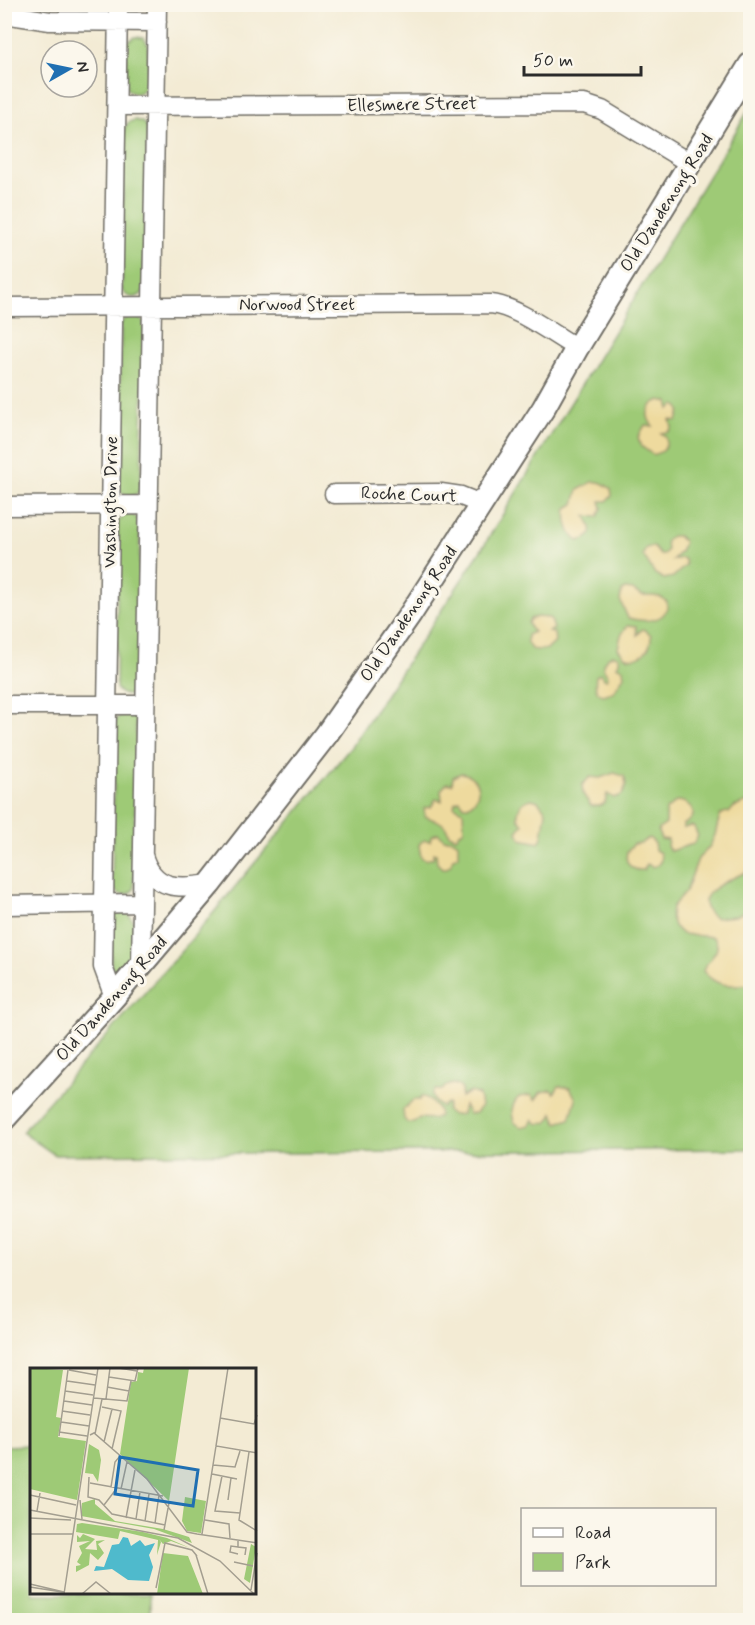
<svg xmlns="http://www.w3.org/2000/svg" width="755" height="1625" viewBox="0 0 755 1625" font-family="Mynerve,sans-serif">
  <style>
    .green { fill: #9eca76; stroke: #647a50; stroke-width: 1.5 }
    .sand { fill: #eeda9e; stroke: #8c8264; stroke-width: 1.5 }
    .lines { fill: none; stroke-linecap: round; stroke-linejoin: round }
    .minor-casing { stroke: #716e66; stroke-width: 21 }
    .major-casing { stroke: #716e66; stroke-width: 26 }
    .minor { stroke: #fff; stroke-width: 18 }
    .major { stroke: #fff; stroke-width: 22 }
    .labels { text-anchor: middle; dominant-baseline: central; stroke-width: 6; stroke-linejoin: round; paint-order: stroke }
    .street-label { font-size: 18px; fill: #2b2b2b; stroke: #fbf7ec }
    .inset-road { fill: none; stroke: #a39e90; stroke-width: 1.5 }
    .view { fill: #1f6fb2; fill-opacity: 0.15; stroke: #1f6fb2; stroke-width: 3 }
    .inset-edge { fill: none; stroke: #2b2b2b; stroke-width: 3 }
  </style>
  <rect width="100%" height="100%" fill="#fbf7ec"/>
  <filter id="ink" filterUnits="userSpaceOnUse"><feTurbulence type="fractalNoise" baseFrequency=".0167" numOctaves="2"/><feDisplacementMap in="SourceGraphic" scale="12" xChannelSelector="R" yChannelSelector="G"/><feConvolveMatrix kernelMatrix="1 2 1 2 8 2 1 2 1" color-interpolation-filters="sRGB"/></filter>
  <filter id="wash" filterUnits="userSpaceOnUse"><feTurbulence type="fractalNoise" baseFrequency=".008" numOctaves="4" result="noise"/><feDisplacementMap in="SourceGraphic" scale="24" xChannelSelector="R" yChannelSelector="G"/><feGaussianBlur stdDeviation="1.35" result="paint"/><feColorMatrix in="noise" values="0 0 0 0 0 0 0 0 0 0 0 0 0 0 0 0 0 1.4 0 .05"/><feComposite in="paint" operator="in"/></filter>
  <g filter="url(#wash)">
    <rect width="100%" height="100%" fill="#f3ebd4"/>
    <path class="green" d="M135,37L143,38L148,44C148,56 153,91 137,93C131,94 128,90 125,86L126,43Z
      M750,108V1149L55,1155L22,1132L185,947L351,747L480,552Z
      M135,120L142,122L147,127L144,291C138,300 127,299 122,290L124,128L129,122Z
      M135,315L144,322L141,489C135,498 125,499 119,489L121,323L126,317Z
      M126,514H132L140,521L138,688C132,698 122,697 116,688L118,522Z
      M128,713L136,719L134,889C127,898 117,896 112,886L115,720L122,714Z
      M125,912C144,921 133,968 113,969L111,967V921L116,914Z
      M31,1445L32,1594H150V1620H5V1446Z"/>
    <path class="sand" d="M660,400L669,402V409L675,405L679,407L680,411L677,421L670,420L672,427L669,432L661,433L666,437V445L663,451L653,455L641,446L638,437L645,425L653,426C644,416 647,405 660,400Z
      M592,482C600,481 605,484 611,489L612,496L607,501H600L602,508L598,517L586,516C592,527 597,538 578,541C568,535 565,519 567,508L574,504L578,490Z
      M671,536H678L684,542L680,552L672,560L682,558L685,560L686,565L673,577L664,579L655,574L643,555L646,548L653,546L660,555H664L667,550L666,541Z
      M625,589L633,590C645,600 646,594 660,597L667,602C669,623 643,622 628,618L620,600L622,591Z
      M537,617L549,618L551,620L554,629L548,632L554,633L555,642C548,651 542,651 531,649L527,643V635L534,632L530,628L528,623L530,619Z
      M628,625L636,626L637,635L641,630L644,629L651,635C652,651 639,662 624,656L618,648L621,635Z
      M612,655H616L619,658V663L616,666L623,669L624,676L613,692L603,695C594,692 595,684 596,676L601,673L604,679H607L608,675C600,666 602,661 612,655Z
      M461,773C479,775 485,796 468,806H464L460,800L455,802L454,806L463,811L464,829L456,837L449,834C444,820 437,822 425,816L424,808L431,807L436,799L442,801L441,790L447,783L452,784L453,777Z
      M614,773L624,776C627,783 626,788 622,795L614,798L607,794L605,803L600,806H591L583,794L582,785L590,777L600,778Z
      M532,799L538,801L546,811L542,837L539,843L521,839L517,832L523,824L518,818C517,807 522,801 532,799Z
      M677,801C685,801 697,808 692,818C691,820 685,824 683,825L684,828L691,826L694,827L698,836L693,844L670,851L667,846L668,840L661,839L658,832L659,829L666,824V810Z
      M748,802H750V870C733,879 684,894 715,918L735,916L750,909V985C730,985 717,988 703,971C707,958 725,951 713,937L682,934L674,926L671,917L672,907L686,891L698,859L710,846L715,835L720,815L726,812L729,813L734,807Z
      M438,833L444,839H452L458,843V856L453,858L451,864L447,868H442L437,863L436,853H434L433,858L425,860L421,857L419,845L421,842L425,840L430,841L431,836Z
      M649,838L654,842L655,850L660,853L661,860L658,865L653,867L647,864L644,870C632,871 624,864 627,852L634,844L641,843Z
      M453,1084L457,1085L462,1089L461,1097L471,1092L479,1095L481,1106L476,1113L469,1114L464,1105L462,1114L453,1115L447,1111L448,1104H445L442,1107L435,1102L432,1095L435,1090H442L446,1086Z
      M559,1086L570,1088L576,1099L570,1119L557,1123L553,1113C550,1122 546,1125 536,1123L533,1119L530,1125L521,1127L514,1122C511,1112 511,1105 519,1097L531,1095L535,1100L541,1092L551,1090L554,1093Z
      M422,1096L429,1099L439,1111V1116L433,1119L419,1118L414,1123H408L404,1119L403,1110L413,1100H420Z"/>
  </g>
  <g filter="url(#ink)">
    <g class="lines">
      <g class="minor-casing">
        <path id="minor" d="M4,14L50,21L157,22
          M117,106L584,104L602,110L691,164
          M4,307L491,304C516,306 554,335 577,348
          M334,494L441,493L461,496L481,504
          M4,506L148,505
          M4,705H145
          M143,855C153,891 180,889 210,884
          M4,905L142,903
          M141,966L157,4
          M114,997L103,967L118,4"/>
      </g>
      <g class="major-casing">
        <path id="major" d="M4,1119L114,997L210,884L326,735L410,615L543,409L577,348L750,65"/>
      </g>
      <use href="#minor" class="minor"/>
      <use href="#major" class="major"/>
    </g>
  </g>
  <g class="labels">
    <g class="street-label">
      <text transform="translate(412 105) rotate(-1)">Ellesmere Street</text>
      <text transform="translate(667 203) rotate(-58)">Old Dandenong Road</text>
      <text x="297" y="305">Norwood Street</text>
      <text transform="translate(409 495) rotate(2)">Roche Court</text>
      <text transform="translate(111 502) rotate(-89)">Washington Drive</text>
      <text transform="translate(409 614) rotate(-56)">Old Dandenong Road</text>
      <text transform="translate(112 999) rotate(-49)">Old Dandenong Road</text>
    </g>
  </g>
  <g transform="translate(30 1368)">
    <rect width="226" height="226" fill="#f3ebd4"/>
    <path d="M0,0L33,2L26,49L31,50L28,69L56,73L47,132L0,121ZM114,0H159L139,133L90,86L101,14L107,13L108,4L113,5ZM59,76L69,82L71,92L68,114L63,106L55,105ZM155,129L176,133L171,165L157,163L152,153ZM65,131V136L85,153L133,161L159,169L162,175L124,161L51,148L52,135ZM52,155L113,164L137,170L160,180L141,173L133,176L129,171L131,174L127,187L128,172L90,163L88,171L46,164L47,156ZM53,166L65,171L55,181L67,182L66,173L75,172L68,176L74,185L68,192L60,185L59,197L46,204V198L51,197L47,194L52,185L49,178L60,173L47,174V167L50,170ZM221,176L226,179L220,215L214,211ZM133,185L158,188L173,226H127Z" fill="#9eca76"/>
    <path d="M93,169L98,170L101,178L110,172L115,178L125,175L119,187L123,199L119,213L98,212L82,201L64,203L66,198L74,199L82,177L89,176Z" fill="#4fbacc"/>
    <path class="inset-road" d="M89,0L107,3M198,0L186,78L227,85M39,2L66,7M79,9L105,13L108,0M37,13L65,17M77,19L99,23M35,23L63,27M64,30L97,33L101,13M76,31L80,0M34,33L62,37M72,39L91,43L82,81M32,43L60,47M190,50L224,56L227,47M31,54L59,58M29,64L57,68M65,66L72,31M60,67L64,65L117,111L157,164L167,166M29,68L38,2M74,74L82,41M219,84L209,152L227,163M183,97L205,99L210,83M182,106L207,111M192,108L185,143L210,145M59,109L58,129L69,132L82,146L135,157M60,115L133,128M81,119L85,94L90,88M91,121L97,94M0,127L46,137M50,132L52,151M198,132L201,110M74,137L87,120M0,142L148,170L190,193L224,226M7,143L10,125M0,150L41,152M96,150L105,102M106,151L110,124M175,152L199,156L200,170M115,153L119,126M125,155L129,127M134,162L139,135M0,166H43M167,166L227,175M172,166L186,78M208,173V179L216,180L215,187M208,179L201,178L200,184L208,186M166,187L178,226M204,194L223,198M0,216L34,224M0,219L32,224M126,220L135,175L162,182L167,188M221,222L227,185M34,226L68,0M52,226L66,214L81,226"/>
    <path class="view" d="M90,89L168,102L163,138L85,126Z"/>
    <rect width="226" height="226" class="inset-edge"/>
  </g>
  <rect width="755" height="1625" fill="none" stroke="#fbf7ec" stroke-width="24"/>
  <rect x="521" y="1508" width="195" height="78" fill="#fbf7ec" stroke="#a8a59f" stroke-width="1.5"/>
  <rect x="533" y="1528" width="30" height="9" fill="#ffffff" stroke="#a8a59f" stroke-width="1.5"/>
  <text x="575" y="1538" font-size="18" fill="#2b2b2b">Road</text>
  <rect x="533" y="1553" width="30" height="18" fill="#9eca76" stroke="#a8a59f" stroke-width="1.5"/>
  <text x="575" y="1568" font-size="18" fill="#2b2b2b">Park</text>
  <g transform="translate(69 69) rotate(81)"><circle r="28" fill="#fbf7ec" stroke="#a8a59f" stroke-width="1.5"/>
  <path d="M0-4.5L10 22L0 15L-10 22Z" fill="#1f6fb2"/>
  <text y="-9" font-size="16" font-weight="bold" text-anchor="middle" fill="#2b2b2b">N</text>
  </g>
  <path d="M524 66v9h117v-9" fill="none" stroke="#2b2b2b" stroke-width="3"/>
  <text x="533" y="66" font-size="18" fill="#2b2b2b" stroke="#fbf7ec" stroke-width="4.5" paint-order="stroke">50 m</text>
</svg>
